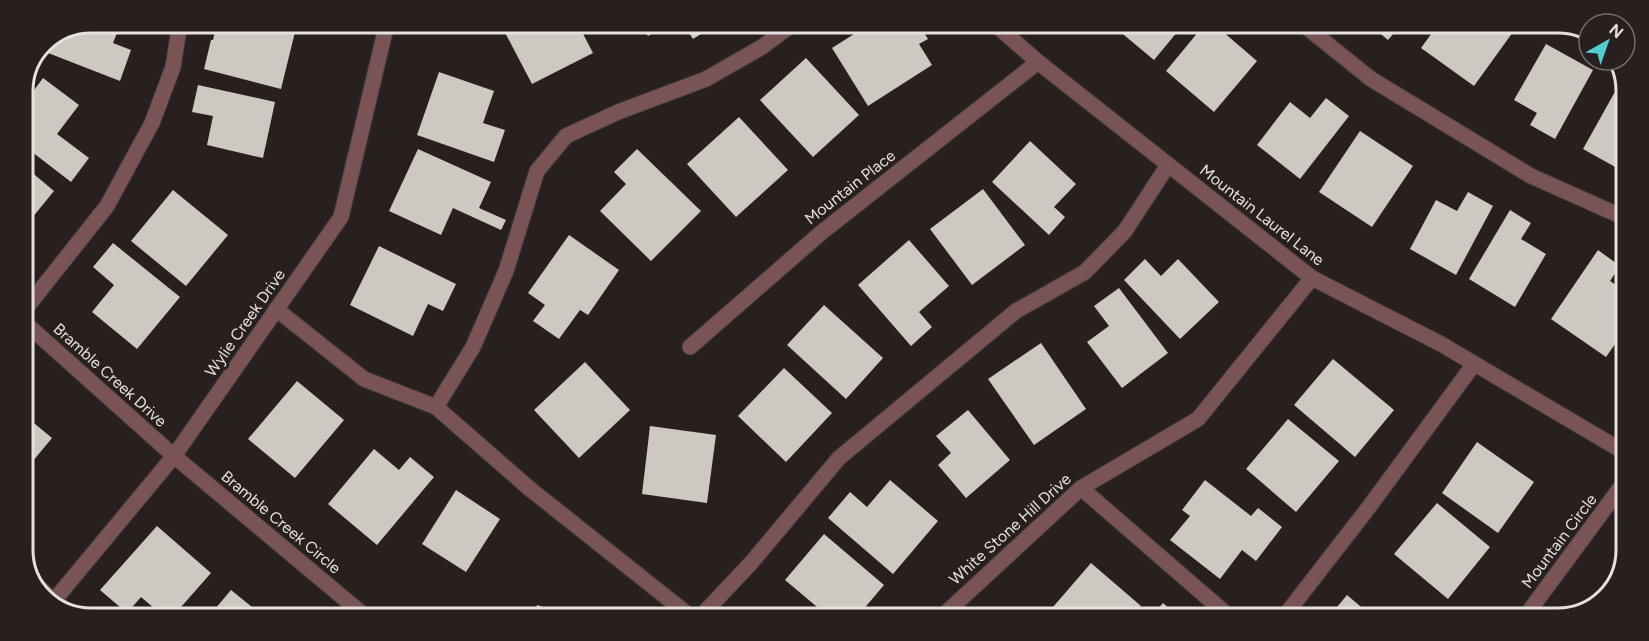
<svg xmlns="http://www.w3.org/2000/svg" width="1649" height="641" viewBox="0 0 1649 641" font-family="Figtree,sans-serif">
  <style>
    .building { fill: #cdc8c1 }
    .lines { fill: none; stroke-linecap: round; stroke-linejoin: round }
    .service-casing { stroke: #423b39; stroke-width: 17 }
    .minor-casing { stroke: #423b39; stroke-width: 17 }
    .tertiary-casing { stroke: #423b39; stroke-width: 17 }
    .service { stroke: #7a5357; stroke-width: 15 }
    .minor { stroke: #7a5357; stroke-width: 15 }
    .tertiary { stroke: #7a5357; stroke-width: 15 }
    .labels { text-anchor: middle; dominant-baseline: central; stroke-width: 6; stroke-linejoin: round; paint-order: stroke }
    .street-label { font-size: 16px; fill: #e6e1df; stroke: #27201e }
    .rim { fill: none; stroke: #e6e1df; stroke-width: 3 }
  </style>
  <rect width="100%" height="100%" fill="#27201e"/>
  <path class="building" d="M90,23H121L113,43L131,50L120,81L43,51L47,40Z
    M217,23H274L296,28L281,89L204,69L211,40H213Z
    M504,24H578L593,53L532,84L501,25Z
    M641,24H667L648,36Z
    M683,24H717L693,39Z
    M870,24L919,25L928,39L919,44L932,65L868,106L832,48Z
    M1112,25H1183L1154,60Z
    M1204,25H1215L1257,61L1214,112L1166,71Z
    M1371,26H1400L1388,40Z
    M1437,26H1505L1513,32L1474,86L1421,48Z
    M1546,44L1593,70L1555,139L1530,125L1537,113L1514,100Z
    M806,58L859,115L813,157L760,100Z
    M439,72L494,91L483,123L505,130L494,162L417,135Z
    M43,78L79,105L57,134L89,158L71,182L23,145V105Z
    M1621,81L1625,83L1626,86V173L1583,149Z
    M198,85L275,102L263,158L207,145L213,116L192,112Z
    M1326,98L1349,116L1300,179L1257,145L1290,102L1310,118Z
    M739,117L788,170L736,217L687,164Z
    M1360,131L1413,166L1372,227L1319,192Z
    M1030,141L1076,184L1054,207L1065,217L1049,235L992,182Z
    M418,149L491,182L479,208L506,220L501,230L453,208L441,235L389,211Z
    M637,149L701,211L651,261L600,211L626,184L614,172Z
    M23,165L54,191L23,229Z
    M983,189L1025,245L972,285L930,229Z
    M173,190L228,235L186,286L131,241Z
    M1468,192L1493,206L1456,275L1410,249L1436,200L1457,211Z
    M1510,210L1531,223L1521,239L1546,254L1515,307L1469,279Z
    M569,235L619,270L588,315L580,310L559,339L533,321L545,305L528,293Z
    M909,240L949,286L919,312L932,327L911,346L858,285Z
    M113,243L180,297L137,349L92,312L114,285L93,267Z
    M379,246L456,284L443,311L428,304L413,336L350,305Z
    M1598,250L1620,266L1610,281L1625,291V330L1606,357L1551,319Z
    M1145,259L1161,276L1178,259L1219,302L1180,339L1124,280Z
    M1119,288L1168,353L1122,388L1087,342L1109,326L1094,306Z
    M824,305L883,358L846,399L787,345Z
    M1041,343L1086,409L1034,445L988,379Z
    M1333,359L1394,410L1355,457L1294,405Z
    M585,362L630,410L579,458L534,410Z
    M784,368L832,413L786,462L738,416Z
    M297,381L344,420L295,478L248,439Z
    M968,410L1010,460L966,498L938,465L951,453L936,436Z
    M23,414L52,438L23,473Z
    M1288,419L1339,461L1296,512L1246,469Z
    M650,426L716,435L707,503L642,494Z
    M1477,442L1534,482L1498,533L1442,493Z
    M374,449L399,470L410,457L434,477L377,545L328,504Z
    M890,480L938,521L893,574L828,518L850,492L867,507Z
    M1205,480L1251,516L1258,508L1282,527L1256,561L1242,550L1220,579L1170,540L1190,516L1182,510Z
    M456,490L500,519L466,572L422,544Z
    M1437,503L1490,547L1448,599L1394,554Z
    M157,526L211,573L174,615H162L141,597L127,613L100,590Z
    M824,534L884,585L857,617H829L785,580Z
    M1091,563L1141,606L1131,617H1050L1047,614Z
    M231,590L262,615H210Z
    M1347,595L1374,618H1328Z
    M1163,603L1180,618L1151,617Z
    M537,605L570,616H534Z
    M759,608L770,617L752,616Z"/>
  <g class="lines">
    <g class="service-casing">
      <path id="service" d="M1305,26L1371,79L1531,176L1625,218
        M276,309L364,379L436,407
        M23,312L107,206L152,123L173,67L180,23
        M1081,488L1231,618
        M33,583L72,615
        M690,616L530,489L436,407L473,347L506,271L537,171L566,136L618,112L706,79L762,47L793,24
        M701,616L751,563L839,458L1016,311L1085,272L1125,231L1168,165
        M1283,618L1369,507L1474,364"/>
    </g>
    <g class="minor-casing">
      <path id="minor" d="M23,321L174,456L365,616
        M690,347L822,232L1038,62
        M52,603L174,456L341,217L387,23
        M942,617L950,609L1081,488L1198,419L1312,278
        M1524,618L1623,484"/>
    </g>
    <g class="tertiary-casing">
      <path id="tertiary" d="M996,25L1038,62L1312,278L1441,344L1624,452"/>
    </g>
    <use href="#service" class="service"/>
    <use href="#minor" class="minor"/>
    <use href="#tertiary" class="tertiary"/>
  </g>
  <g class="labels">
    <g class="street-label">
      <text transform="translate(850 187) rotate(-38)">Mountain Place</text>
      <text transform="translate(1262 215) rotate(38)">Mountain Laurel Lane</text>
      <text transform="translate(245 323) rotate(-55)">Wylie Creek Drive</text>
      <text transform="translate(110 375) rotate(42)">Bramble Creek Drive</text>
      <text transform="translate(281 522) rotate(40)">Bramble Creek Circle</text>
      <text transform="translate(1010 529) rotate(-42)">White Stone Hill Drive</text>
      <text transform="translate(1559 541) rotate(-53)">Mountain Circle</text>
    </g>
  </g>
  <path d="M0 0H1649V641H0ZM91 33H1558A58 58 0 0 1 1616 91V550A58 58 0 0 1 1558 608H91A58 58 0 0 1 33 550V91A58 58 0 0 1 91 33Z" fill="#27201e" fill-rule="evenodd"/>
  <path class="rim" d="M91 33H1558A58 58 0 0 1 1616 91V550A58 58 0 0 1 1558 608H91A58 58 0 0 1 33 550V91A58 58 0 0 1 91 33Z"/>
  <g transform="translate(1607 42) rotate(40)"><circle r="28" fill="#27201e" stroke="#736d6b" stroke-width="1.5"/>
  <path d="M0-4.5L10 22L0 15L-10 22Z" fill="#51ccd1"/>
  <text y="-9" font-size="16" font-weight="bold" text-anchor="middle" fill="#e6e1df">N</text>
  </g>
</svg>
